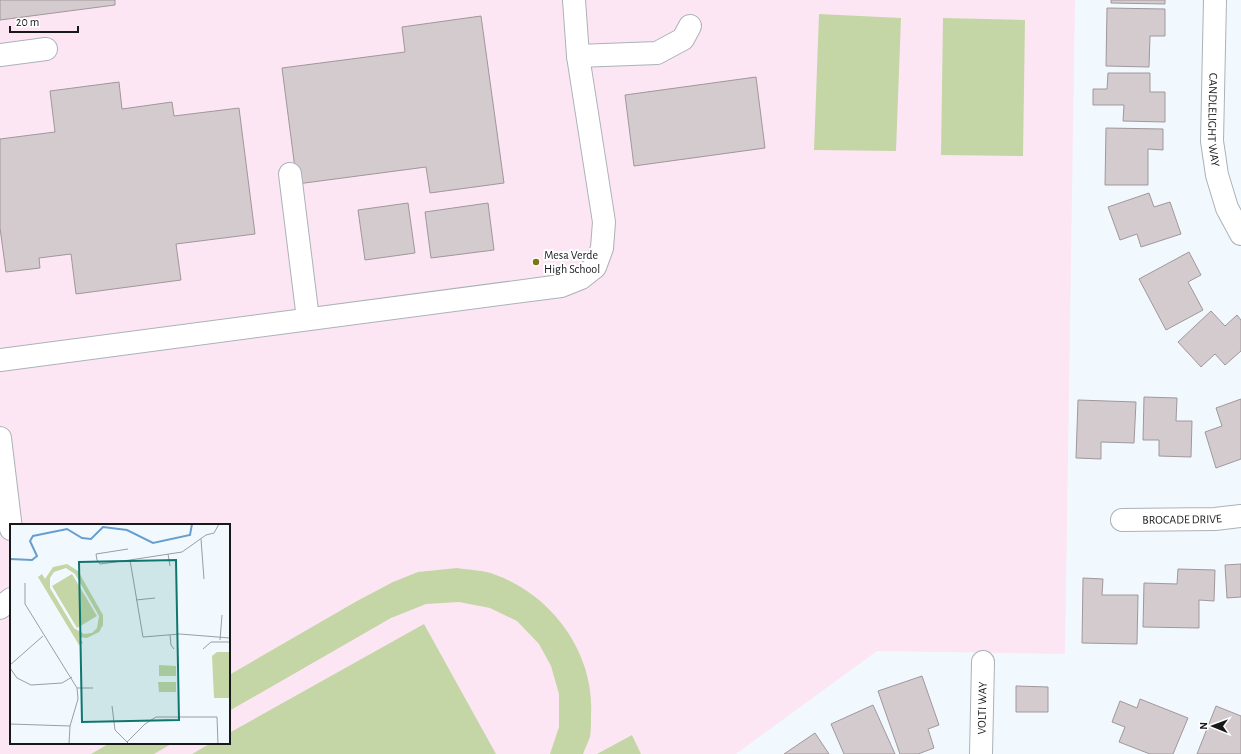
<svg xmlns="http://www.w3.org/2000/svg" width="1241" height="754" viewBox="0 0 1241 754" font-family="'Alegreya Sans',sans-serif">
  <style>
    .education { fill: #fde6f3; fill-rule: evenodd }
    .green { fill: #c4d6a6 }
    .building { fill: #d4cbce; stroke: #a0979b }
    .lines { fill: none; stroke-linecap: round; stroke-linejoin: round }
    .minor-casing { stroke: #abb2b8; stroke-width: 24 }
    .minor { stroke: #fff; stroke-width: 22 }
    .poi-dot { fill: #7d761b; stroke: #fff; stroke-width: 1.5 }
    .labels { text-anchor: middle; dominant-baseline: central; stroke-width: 4; stroke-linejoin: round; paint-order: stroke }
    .street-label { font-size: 12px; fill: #16181a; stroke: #fff }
    .poi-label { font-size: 12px; fill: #16181a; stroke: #fff; text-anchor: start }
    .inset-river { fill: none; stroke: #689ece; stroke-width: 2 }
    .inset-road { fill: none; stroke: #999fa3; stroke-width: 1 }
    .view { fill: #0f766e; fill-opacity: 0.15; stroke: #0f766e; stroke-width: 2 }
    .inset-edge { fill: none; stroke: #16181a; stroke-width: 2 }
  </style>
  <rect width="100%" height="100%" fill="#f1f9ff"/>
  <path class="education" d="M0,0H1075L1065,654L877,651L736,754H0ZM11,525H229V743H11Z"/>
  <path class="green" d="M819,14L901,18L896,151L814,150Z
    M943,18L1025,20L1023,156L941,155Z
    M457,568C469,570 484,570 496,575C553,596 595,654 591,716C591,723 591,731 590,737C588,743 585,748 583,754H550L559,727V694L551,666L539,644L517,621L490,608L459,602L426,604L391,618L229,711V675L357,601L393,582L418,572Z
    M424,624L496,754H192L211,743H229V733Z
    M632,735L641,754H597Z
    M110,743H173L154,754H91Z"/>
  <path class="building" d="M0,0H115V5L0,20Z
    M1111,0H1165V4L1111,3Z
    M1107,8L1165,9V36H1150L1149,67L1106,66Z
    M481,16L504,183L430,193L426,167L297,184L282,68L405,52L402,27Z
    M1108,73H1150V92H1165V122L1123,121L1124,105H1093V89H1107Z
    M756,77L765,148L634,166L625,95Z
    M119,82L122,109L172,102L174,116L239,108L255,234L176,244L181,280L76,294L71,254L39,258L40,268L6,272L0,228V139L55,132L50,91Z
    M1106,128L1163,129V150L1148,149V185H1105Z
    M1149,193L1154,207L1170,202L1181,234L1141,247L1137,234L1120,240L1108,207Z
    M408,203L415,253L365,260L358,210Z
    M488,203L494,250L431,258L425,212Z
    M1189,252L1201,275L1188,282L1203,310L1166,330L1139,279Z
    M1211,311L1225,326L1237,315L1241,320V351L1225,365L1215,354L1201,367L1178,342Z
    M1144,397L1177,398L1176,421H1192L1191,457L1159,456V440H1143Z
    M1241,399V459L1216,468L1205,432L1222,426L1216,408Z
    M1078,400L1136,402L1134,443L1101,442V459L1076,458Z
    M1241,564V597L1227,598L1225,565Z
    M1178,569L1215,570L1214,601L1199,600V628L1143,627L1144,583L1177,584Z
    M1083,578L1103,579L1102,595H1138L1137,644L1082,643Z
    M922,676L939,725L928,729L934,748L918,754H900L878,691Z
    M1016,686L1048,687V712H1016Z
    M1140,699L1188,718L1173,754H1150L1119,742L1125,727L1112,722L1120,701L1137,708Z
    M873,705L895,754H844L831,724Z
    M1216,706L1241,716V754H1197Z
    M815,733L829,754H784Z"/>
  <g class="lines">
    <g class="minor-casing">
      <g id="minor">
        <path id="s1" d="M1215,0L1212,141L1217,175L1227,208L1241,234"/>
        <path d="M0,55L46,49"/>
        <path d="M578,56L657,53L683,39L690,26"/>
        <path d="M290,174L308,319"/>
        <path d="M0,360L561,286L581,278L595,267L602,248L604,222L578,56L574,0"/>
        <path d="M0,438L11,529"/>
        <path id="s2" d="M1122,520L1215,519L1241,516"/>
        <path d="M0,608L11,599"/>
        <path id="s3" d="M981,754L983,662"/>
      </g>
    </g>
    <use href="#minor" class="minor"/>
  </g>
  <circle class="poi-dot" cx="536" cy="262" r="4"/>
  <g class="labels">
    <g class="street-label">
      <text stroke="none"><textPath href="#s1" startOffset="120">CANDLELIGHT WAY</textPath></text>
      <text stroke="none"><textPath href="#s2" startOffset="60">BROCADE DRIVE</textPath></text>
      <text stroke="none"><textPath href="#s3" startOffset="46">VOLTI WAY</textPath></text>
    </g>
    <g class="poi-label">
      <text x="544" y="255">Mesa Verde<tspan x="544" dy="14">High School</tspan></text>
    </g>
  </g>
  <g transform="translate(10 524)">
    <rect width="220" height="220" fill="#f1f9ff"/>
    <path d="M57,40L68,47L93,91V101L89,108L77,114L69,113L73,119L69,121L28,53L32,50L35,55L43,43ZM56,44L65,50L89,92L87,104L82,109L74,110L64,104L40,64V54L44,48ZM62,50L87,92L67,104L42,62ZM207,128H220V174H204L202,132ZM149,141L166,142V152H149ZM148,158H166V168H149Z" fill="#c4d6a6" fill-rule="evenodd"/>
    <path class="inset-river" d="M0,35L22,36L27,32L20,17L23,12L57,5L72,14L81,15L93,3L117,6L143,19L180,11L182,0"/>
    <path class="inset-road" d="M191,15L194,55M118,25L86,30L87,36L90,40L120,36L133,113L170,110L220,114M158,30L160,42M120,36L172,28L196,11L204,9L209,0M15,59V80L67,164L68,175L60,202L59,220M126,76L145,74M160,111L161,121L164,125M210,116L212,91M193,125L201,118H220M0,141L33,112M0,144L7,154L21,161L52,159L62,153M67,164H83M102,182L105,206L118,219M0,200L60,202M117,218L135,200L146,193H207L208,220"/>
    <path class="view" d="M166,36L169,196L72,198L69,38Z"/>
    <rect width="220" height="220" class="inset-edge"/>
  </g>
  <g transform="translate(1213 726) rotate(271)" stroke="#ffffff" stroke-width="3" paint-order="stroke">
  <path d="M0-3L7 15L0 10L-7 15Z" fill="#16181a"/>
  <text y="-6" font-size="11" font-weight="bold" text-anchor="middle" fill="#16181a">N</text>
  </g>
  <path d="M10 26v6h68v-6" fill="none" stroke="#16181a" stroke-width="2"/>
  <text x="16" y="26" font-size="12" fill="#16181a" stroke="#ffffff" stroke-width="3" paint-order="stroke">20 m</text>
</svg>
